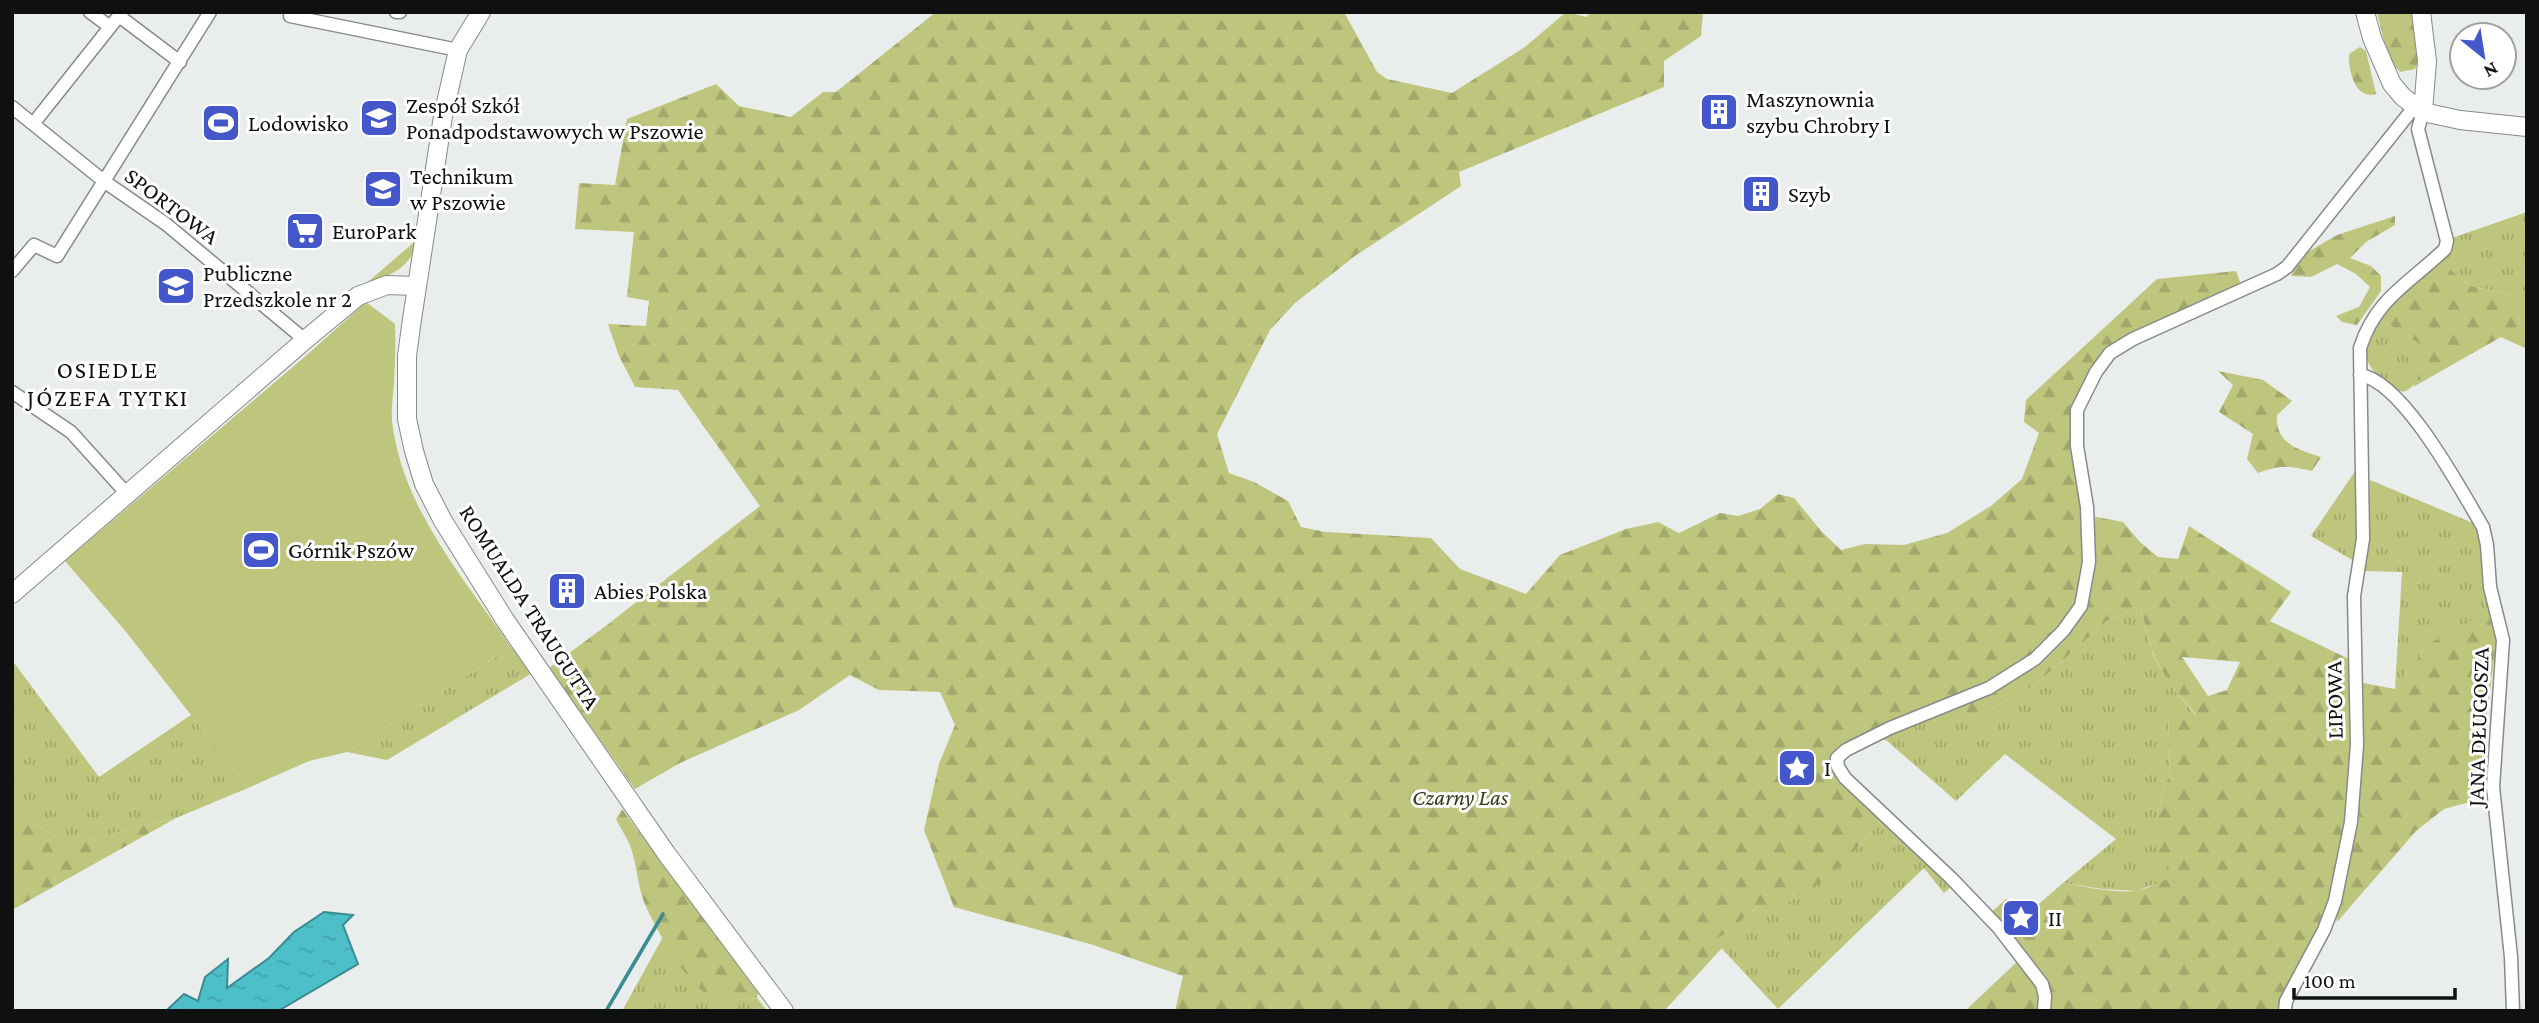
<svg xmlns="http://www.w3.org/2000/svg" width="2539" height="1023" viewBox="0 0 2539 1023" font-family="'Crimson Pro',serif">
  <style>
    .grass { fill: url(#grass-tufts) }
    .forest { fill: url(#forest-firs); fill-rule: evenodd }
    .pitch { fill: #bec57d }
    .water { fill: url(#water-ripples); stroke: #3a8b92; stroke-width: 2 }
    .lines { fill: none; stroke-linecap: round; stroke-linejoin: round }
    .stream { stroke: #3a8b92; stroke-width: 3.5 }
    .street-casing { stroke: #878a88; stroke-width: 15 }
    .secondary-casing { stroke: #878a88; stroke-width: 20 }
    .street { stroke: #fff; stroke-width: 12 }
    .secondary { stroke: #fff; stroke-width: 18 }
    .labels { text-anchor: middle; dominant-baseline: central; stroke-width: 6; stroke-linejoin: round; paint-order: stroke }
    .poi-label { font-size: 23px; fill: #0f1110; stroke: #fff; text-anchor: start }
    .street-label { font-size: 23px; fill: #0f1110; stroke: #fff }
    .park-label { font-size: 23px; font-style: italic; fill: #383b19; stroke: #fff }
    .neighbourhood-label { font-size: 24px; letter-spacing: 2px; fill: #0f1110; stroke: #fff }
  </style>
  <defs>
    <pattern id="grass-tufts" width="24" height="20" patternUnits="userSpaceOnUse" patternTransform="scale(1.75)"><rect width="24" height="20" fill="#bec57d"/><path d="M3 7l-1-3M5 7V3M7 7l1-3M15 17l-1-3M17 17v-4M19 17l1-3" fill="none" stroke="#a2a86b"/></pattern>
    <pattern id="forest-firs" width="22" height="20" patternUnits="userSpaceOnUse" patternTransform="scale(1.75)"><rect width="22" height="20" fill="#bec57d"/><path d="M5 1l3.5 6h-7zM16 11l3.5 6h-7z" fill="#a2a86b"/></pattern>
    <pattern id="water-ripples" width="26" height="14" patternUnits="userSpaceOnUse" patternTransform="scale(1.75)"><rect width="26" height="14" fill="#4dbfc9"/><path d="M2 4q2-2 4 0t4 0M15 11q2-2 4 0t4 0" fill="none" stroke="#42a3ac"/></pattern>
  </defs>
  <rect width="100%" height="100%" fill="#e9edeb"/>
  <path class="grass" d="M2527,212V290L2513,295L2471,286L2441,262L2448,255L2452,238Z
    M419,238C409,272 391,273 362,287Z
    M2380,319L2431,351C2425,362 2418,387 2405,391C2390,395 2362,363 2365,348C2367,339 2375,328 2380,319Z
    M2358,467L2356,562L2311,536Z
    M2370,480L2473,523L2481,538L2497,636L2487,613L2428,644L2395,689L2402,572L2365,571Z
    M2140,607L2153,654L2167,680L2196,716L2168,715L2170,771L2155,821L2180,879L2149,886L2138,891L2102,889L2063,883L2116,839L2005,754L1956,801L1886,740H1878L1937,716L1935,722L1985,712L2035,685L2107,621Z
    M511,647L534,672L387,760L347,752Z
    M12,660L99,777L191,715L248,788L176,818L69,844L12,811Z
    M1880,821L1953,885L1944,893L1924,868L1778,1009L1713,939C1732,934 1740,918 1757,908C1765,903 1778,906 1787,902C1832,879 1849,859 1880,821Z
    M663,937L691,980L741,1000L757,998L767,1011H622Z"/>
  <path class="forest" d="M936,12H1344L1377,72L1387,79L1452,93L1525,47L1566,12L1586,17L1592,12H1703L1701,36L1664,61V87L1459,172L1461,186L1355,256L1295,303L1270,330L1217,434L1229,473L1254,482L1288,501L1301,527L1325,532L1431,538L1460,569L1526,594L1560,555L1626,529L1658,522L1679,533L1720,513L1738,516L1760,509L1778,494L1794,498L1822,532L1841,550L1865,544L1904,545L1947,533L1991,506L2022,479L2039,433L2024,422L2026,400L2157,279L2236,271L2240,282L2235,289L2129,338L2100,355L2076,410L2088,562L2080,606L2063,631L1989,688L1846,750L1838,767L1884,816C1852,855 1832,882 1783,904C1775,907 1765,904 1757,908C1741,917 1733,934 1714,939L1722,948L1664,1011H1175L1183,976L1090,944L954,907L924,830L939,764L955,725L940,692L879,690L850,675L799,710L680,763L635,789L549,668L607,625L760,506L678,390L635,387L619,356L608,324L646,326L649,301L627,297L634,232L575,229L579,183L615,185L627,119L716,84L739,106L791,117L823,92H836Z
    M2377,12H2415L2419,60L2415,69L2400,72L2388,59Z
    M2360,47L2366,51L2376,94C2355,100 2348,70 2349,54Z
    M2395,216V225L2366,242L2350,258L2371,266L2381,276V291L2357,325L2342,322L2336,316L2359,307L2370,287L2356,274L2337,264L2311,277L2291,276L2299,257L2337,235Z
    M2441,262L2471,286L2513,295L2527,290V349L2501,337L2413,387L2431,351L2380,319L2390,302Z
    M2218,371L2263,380L2292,401L2277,415C2275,444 2299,450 2321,457L2312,471C2289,466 2280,465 2258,473L2247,459L2253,434L2219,412L2233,385Z
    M2091,516L2123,522L2140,542L2158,557L2178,559L2189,526L2291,592L2270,621L2349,659L2350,774L2358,682L2395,689L2428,644L2487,612L2497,636L2484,738L2485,798L2444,809L2416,831L2337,922C2334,910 2346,877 2347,862L2288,1011H1965L2022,957L1987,916L2006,899L2019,912L2033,909L2063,883C2086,887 2113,893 2136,891C2151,889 2162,877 2179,878L2157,856L2155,821L2170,771L2168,714L2196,715L2167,680L2153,653L2140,607L2107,621L2035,685L1985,712L1934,723L1937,716L1985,696L2049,656L2080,618L2089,602ZM2182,657H2183L2240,662L2227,690L2208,696Z
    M622,809L758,993L757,998C742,1000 728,1002 713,997C689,990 650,921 642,896C637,879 636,860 629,843C625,835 620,827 616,819Z
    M12,811L69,844L176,818L12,910Z"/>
  <path class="pitch" d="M366,302L395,324C396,344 395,363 394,383C393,396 391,409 392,421C402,508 463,577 511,647L347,752L309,761L248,788L127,633L65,561L308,354Z"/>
  <path class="water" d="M324,912L353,915L343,925L358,964L278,1011H166L184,994L198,1001L205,977L228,959L227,988L269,958L294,932Z"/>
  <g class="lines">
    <path class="stream" d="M606,1011L663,914"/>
    <g class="street-casing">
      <path id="street" d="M90,12L110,27
        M396,12H400
        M119,16L180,62
        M290,16L458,50
        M12,107L105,182L166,224L305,340
        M33,124L122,12
        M12,271L34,245L57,256L210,12
        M2360,375C2403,381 2461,490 2483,527L2487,545L2490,587L2503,640L2493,787L2511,957L2513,1011
        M12,392L71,432L127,494
        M2044,1011L2045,996L2042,984L1998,927L1951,878L1845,778L1838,767L1837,758L1846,750L1890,728L1989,688L2035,659L2063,631L2081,606L2089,562L2087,507L2077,446V410L2096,372L2110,353L2133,339L2277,274L2287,267L2415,106
        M2285,1011L2286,1001L2324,930L2335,901L2351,822L2357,745L2354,596L2363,539L2360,348C2376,298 2410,283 2445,249L2447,241L2418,129L2423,112"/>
    </g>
    <g class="secondary-casing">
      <path id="secondary" d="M481,12L458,50L443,116L411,326L407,356V419L414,451L424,484L443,521L505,620L666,853L784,1011
        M2365,12L2372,38L2392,84L2403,97L2423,112L2460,120L2527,127
        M2421,12L2427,61L2423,112
        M12,594L305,340L358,296L387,285L417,286"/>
    </g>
    <use href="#street" class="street"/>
    <use href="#secondary" class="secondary"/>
  </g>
  <defs>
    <g id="building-square" transform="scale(2.0125)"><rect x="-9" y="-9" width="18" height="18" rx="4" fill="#4356ca" stroke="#fff"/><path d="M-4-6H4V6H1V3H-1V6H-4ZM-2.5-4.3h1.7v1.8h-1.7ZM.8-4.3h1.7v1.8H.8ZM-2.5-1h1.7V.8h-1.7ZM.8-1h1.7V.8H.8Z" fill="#fff"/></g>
    <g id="school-square" transform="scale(2.0125)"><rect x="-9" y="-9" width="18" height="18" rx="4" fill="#4356ca" stroke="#fff"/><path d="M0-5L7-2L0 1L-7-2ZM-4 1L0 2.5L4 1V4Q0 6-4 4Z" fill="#fff"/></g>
    <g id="stadium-square" transform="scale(2.0125)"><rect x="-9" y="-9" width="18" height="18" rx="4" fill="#4356ca" stroke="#fff"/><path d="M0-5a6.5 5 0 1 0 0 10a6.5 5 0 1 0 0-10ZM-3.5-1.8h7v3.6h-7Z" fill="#fff"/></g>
    <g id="supermarket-square" transform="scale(2.0125)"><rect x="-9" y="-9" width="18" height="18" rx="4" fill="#4356ca" stroke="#fff"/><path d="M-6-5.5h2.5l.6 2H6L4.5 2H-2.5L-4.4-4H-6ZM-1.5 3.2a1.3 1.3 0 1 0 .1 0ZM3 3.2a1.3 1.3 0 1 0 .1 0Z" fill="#fff"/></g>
    <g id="sight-square" transform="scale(2.0125)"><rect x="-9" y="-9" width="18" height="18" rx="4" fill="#4356ca" stroke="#fff"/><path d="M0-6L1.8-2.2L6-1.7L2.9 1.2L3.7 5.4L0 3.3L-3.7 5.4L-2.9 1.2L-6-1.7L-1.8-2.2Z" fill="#fff"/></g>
  </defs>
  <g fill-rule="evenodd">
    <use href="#building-square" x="1719" y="112"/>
    <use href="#school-square" x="379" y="118"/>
    <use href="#stadium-square" x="221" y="123"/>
    <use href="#school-square" x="383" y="189"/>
    <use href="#building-square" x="1761" y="194"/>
    <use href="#supermarket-square" x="305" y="231"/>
    <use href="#school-square" x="176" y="286"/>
    <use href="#stadium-square" x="261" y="550"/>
    <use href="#building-square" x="567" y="591"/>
    <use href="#sight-square" x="1797" y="768"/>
    <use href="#sight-square" x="2021" y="918"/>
  </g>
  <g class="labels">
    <g class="poi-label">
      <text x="1746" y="99">Maszynownia<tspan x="1746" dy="26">szybu Chrobry I</tspan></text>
      <text x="406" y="105">Zespół Szkół<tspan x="406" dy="26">Ponadpodstawowych w Pszowie</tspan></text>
      <text x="248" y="123">Lodowisko</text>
      <text x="410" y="176">Technikum<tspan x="410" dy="26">w Pszowie</tspan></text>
      <text x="1788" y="194">Szyb</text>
      <text x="332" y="231">EuroPark</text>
      <text x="203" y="273">Publiczne<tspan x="203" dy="26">Przedszkole nr 2</tspan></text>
      <text x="288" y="550">Górnik Pszów</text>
      <text x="594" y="591">Abies Polska</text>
      <text x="1824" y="768">I</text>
      <text x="2048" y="918">II</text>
    </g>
    <g class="street-label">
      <text transform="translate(172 206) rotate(37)">SPORTOWA</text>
      <text transform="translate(530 607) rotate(57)">ROMUALDA TRAUGUTTA</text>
      <text transform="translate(2334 700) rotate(-91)">LIPOWA</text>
      <text transform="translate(2478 727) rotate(-88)">JANA DŁUGOSZA</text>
    </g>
    <g class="park-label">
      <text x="1460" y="797">Czarny Las</text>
    </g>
    <g class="neighbourhood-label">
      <text x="108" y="369">OSIEDLE<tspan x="108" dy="28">JÓZEFA TYTKI</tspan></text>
    </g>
  </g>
  <rect width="2539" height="1023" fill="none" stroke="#0f1110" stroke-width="28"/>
  <g transform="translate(2483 56) rotate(150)"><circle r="33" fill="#ffffff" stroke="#9fa09f" stroke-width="2"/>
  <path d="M0-5L12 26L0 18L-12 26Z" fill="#4356ca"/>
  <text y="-10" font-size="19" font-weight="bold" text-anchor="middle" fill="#0f1110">N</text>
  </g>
  <path d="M2294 988v10h161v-10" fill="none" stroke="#0f1110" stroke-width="3.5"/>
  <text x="2304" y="988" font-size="21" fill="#0f1110" stroke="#ffffff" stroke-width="5" paint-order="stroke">100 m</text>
</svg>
